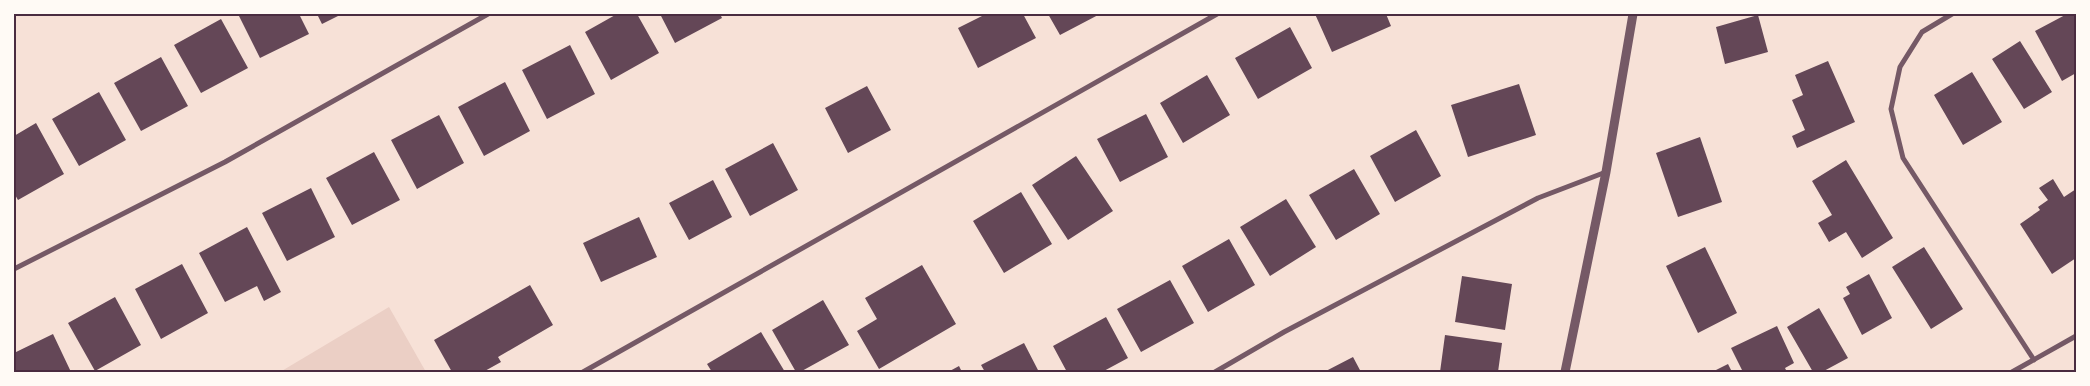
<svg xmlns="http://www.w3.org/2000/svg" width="2090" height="386" viewBox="0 0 2090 386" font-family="Inter,sans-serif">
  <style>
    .green { fill: #ebcfc5 }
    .building { fill: #644757 }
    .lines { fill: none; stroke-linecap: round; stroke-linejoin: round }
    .minor { stroke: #755966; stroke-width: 5 }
    .tertiary { stroke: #755966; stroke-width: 9 }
    .neatline { fill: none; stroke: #4a2c40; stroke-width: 2 }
  </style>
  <rect width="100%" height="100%" fill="#f7e1d7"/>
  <path class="green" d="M389,307L426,372H280Z"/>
  <path class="building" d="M238,14H299L309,34L260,58Z
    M317,14H342L322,24Z
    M617,14H637L659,53L611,80L585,32Z
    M660,14H720L722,18L675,43Z
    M986,14H1023L1036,38L978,68L958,28Z
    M1048,14H1100L1060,35Z
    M1315,14H1386L1391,26L1332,52Z
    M2067,14H2076V73L2062,81L2035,31Z
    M1758,15L1768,52L1725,64L1716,27Z
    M221,19L248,68L201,93L174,45Z
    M1290,27L1312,68L1258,99L1235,58Z
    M2020,41L2052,92L2024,109L1992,59Z
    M570,45L595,94L547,119L522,70Z
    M161,57L188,106L141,131L114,83Z
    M1828,61L1855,122L1797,148L1792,136L1805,130L1792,100L1803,95L1795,75Z
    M1972,72L2002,122L1963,145L1934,95Z
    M1207,75L1230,115L1183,143L1160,103Z
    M505,82L530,131L484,156L458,107Z
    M1519,84L1536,135L1468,157L1451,105Z
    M867,86L891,130L848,153L825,108Z
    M99,92L126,140L79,166L52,119Z
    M1146,114L1168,157L1120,182L1097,139Z
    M439,115L464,163L417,189L391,140Z
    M36,123L64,174L18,200L14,193V136Z
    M1416,130L1441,176L1395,202L1370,156Z
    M1700,137L1722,202L1678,217L1656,153Z
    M773,143L798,190L750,216L725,169Z
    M374,152L400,200L352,225L326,178Z
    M1076,156L1113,211L1068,240L1032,185Z
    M1846,160L1893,238L1862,258L1846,232L1829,242L1818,223L1832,215L1812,181Z
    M1354,169L1380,214L1336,240L1309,195Z
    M2053,179L2064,197L2076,189V258L2052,274L2020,224L2040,210L2038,207L2048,200L2039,188Z
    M713,180L732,217L689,240L669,203Z
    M311,188L335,237L287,261L262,213Z
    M1021,192L1052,244L1004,273L973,221Z
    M1286,199L1316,247L1270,276L1240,227Z
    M639,217L657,257L601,282L583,243Z
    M247,227L281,292L264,301L257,286L225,302L199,253Z
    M1229,239L1255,285L1208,312L1182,266Z
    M1705,247L1737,313L1698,333L1666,266Z
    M1924,247L1963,309L1931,329L1892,267Z
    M182,264L208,313L161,339L135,289Z
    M922,265L956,324L879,369L857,331L877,319L865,298Z
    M1869,274L1892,318L1862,335L1843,298L1850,294L1846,287Z
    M1462,276L1512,284L1505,330L1455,322Z
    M1170,280L1194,323L1141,352L1117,309Z
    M530,285L553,325L498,357L501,362L483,372H452L434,340Z
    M115,297L141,345L95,371L68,323Z
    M823,300L849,345L800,372H796L772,330Z
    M1819,308L1848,358L1822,372H1813L1787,327Z
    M1106,317L1128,358L1102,372H1067L1053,346Z
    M1777,326L1794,363L1785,368L1787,372H1743L1731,348Z
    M761,332L785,372H712L707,364Z
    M53,334L71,372H14V353Z
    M1445,335L1502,343L1498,372H1440Z
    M1024,343L1039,372H985L981,365Z
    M1353,357L1361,372H1324Z
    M1728,364L1732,372H1712Z
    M959,366L962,372H948Z"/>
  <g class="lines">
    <path class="minor" d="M1952,14L1922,32L1900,67L1891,109L1903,158L2034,360
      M14,269L225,162L488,14
      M583,372L1217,14
      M1215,372L1284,332L1538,198L1606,172
      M2012,372L2076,336"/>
    <path class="tertiary" d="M1565,372L1606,172L1633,14"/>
  </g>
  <rect width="2090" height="386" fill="none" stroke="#fffaf5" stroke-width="30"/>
  <rect x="15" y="15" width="2060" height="356" class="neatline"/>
</svg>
